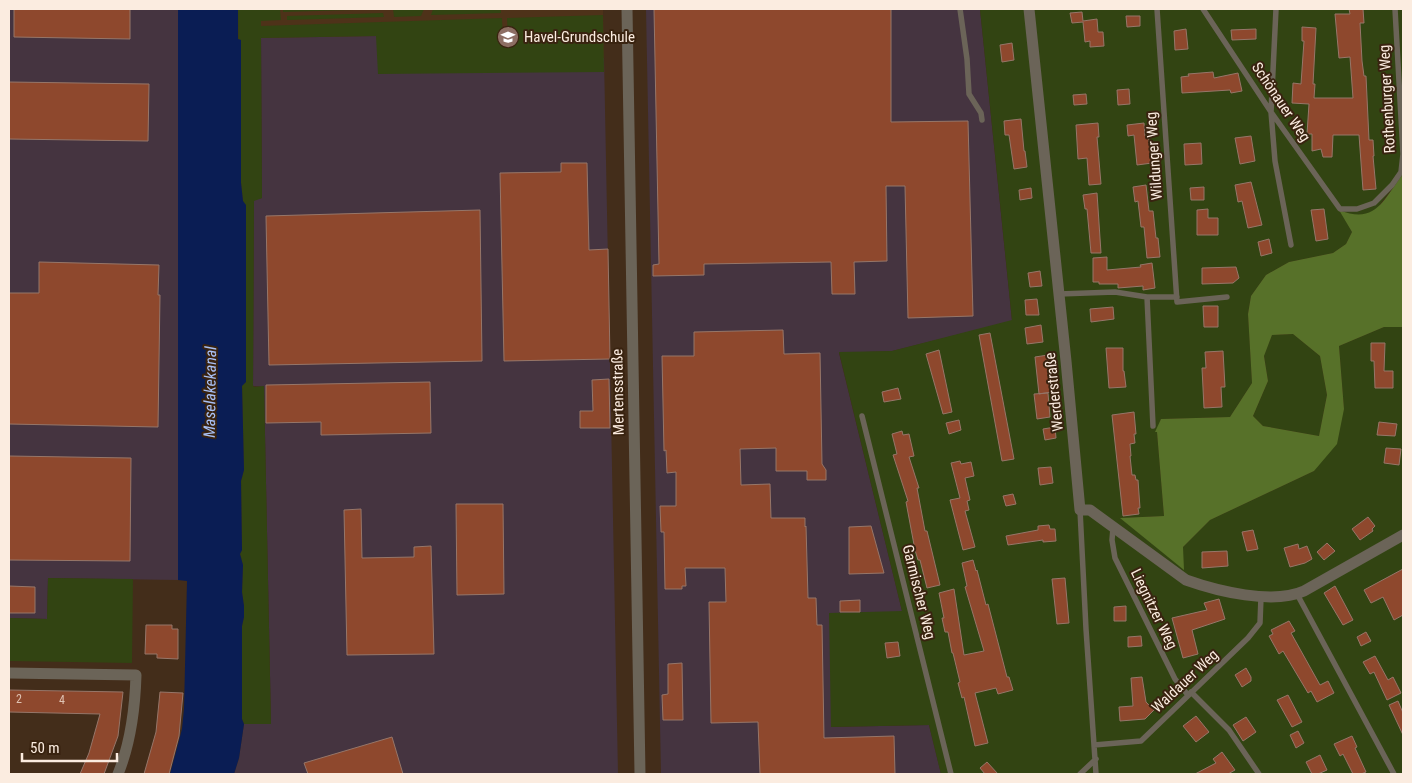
<svg xmlns="http://www.w3.org/2000/svg" width="1412" height="783" viewBox="0 0 1412 783" font-family="'Roboto Condensed',sans-serif">
  <style>
    .built { fill: #4e3219 }
    .industrial { fill: #453440 }
    .green { fill: #324412 }
    .forest { fill: #577129; fill-rule: evenodd }
    .water { fill: #0a1d54 }
    .building { fill: #8e482d; stroke: #967669 }
    .lines { fill: none; stroke-linecap: round; stroke-linejoin: round }
    .service { stroke: #6b6458; stroke-width: 5.5 }
    .minor { stroke: #6b6458; stroke-width: 11 }
    .labels { text-anchor: middle; dominant-baseline: central; stroke-width: 4; stroke-linejoin: round; paint-order: stroke }
    .number-label { font-size: 12px; fill: #e0c3b3 }
    .poi-label { font-size: 15px; fill: #fbece0; stroke: #392310; text-anchor: start }
    .street-label { font-size: 15px; fill: #fbece0; stroke: #392310 }
    .water-label { font-size: 16px; font-style: italic; fill: #a8c0f5; stroke: #392310 }
  </style>
  <rect width="100%" height="100%" fill="#432d1a"/>
  <path class="built" d="M260,9H603L604,58L261,38Z"/>
  <path class="industrial" d="M9,9H178V580L48,578L47,619L9,618Z
    M646,9H980L1012,321L892,351L839,353L902,611L831,727L929,725L941,774H661Z
    M377,36L604,58L618,774H234L239,758L244,724L271,723L264,387L253,386L254,200L262,198L261,38Z"/>
  <path class="green" d="M238,9H280L281,20L261,21V26L502,18L503,39L508,38L507,18L603,15L604,72L378,74L376,36L261,38L262,198L254,201L253,385L254,387L264,386L271,724H244L242,719V626L244,617V606L242,592L243,565L240,554L242,550L241,481L244,470L242,385L246,382L243,201L241,183Z
    M283,9H389L283,12Z
    M393,9H424L421,16L394,17Z
    M433,9H501V13L431,15Z
    M980,9H1403V174L1375,211L1361,216L1352,215L1340,210L1352,232L1346,244L1333,253L1289,262L1266,275L1251,296L1248,313L1252,383L1230,417L1161,419L1157,432L1164,516L1121,518L1183,547L1210,520L1314,471L1344,409L1339,346L1384,327H1403V774H941L929,725L831,727L829,613L902,611L839,352L892,351L1012,320Z
    M383,13L384,17L287,20V16Z
    M1293,334L1320,356L1327,395L1319,436L1263,426L1253,416L1268,381L1264,355L1272,335Z
    M48,578L133,579L132,663L9,661V618L47,619Z"/>
  <path class="forest" d="M1403,174V327H1384L1339,346L1344,409L1337,444L1314,471L1210,520L1183,547L1184,570L1120,518L1164,516L1157,432H1155L1161,419L1230,417L1252,383L1248,314L1251,296L1266,275L1289,262L1333,253L1346,244L1352,232L1339,210C1376,225 1383,200 1403,174ZM1293,334L1320,356L1327,395L1319,436L1263,426L1253,416L1268,381L1264,356L1272,335Z"/>
  <path class="water" d="M178,9H238V39L241,40V183L243,201L246,205V382L242,386L244,470L241,481L242,550L240,554L243,565L242,592L244,606V617L242,626V719L244,724L239,758L234,774H170L182,729L184,709L187,581L178,580Z"/>
  <path class="building" d="M14,9H130V39L14,37Z
    M654,9H891V122L968,121L973,316L908,318L905,186H886L887,261L854,262L855,294H832L831,262L704,264V275L653,276V265L659,264Z
    M1349,9H1363L1364,23H1360L1362,61L1364,76H1366L1369,140H1373L1374,156H1373L1376,189L1363,190L1359,135H1333L1332,157H1323L1321,149L1312,151V134H1307L1309,104L1292,103L1293,83L1301,84L1304,41H1302V27L1316,28L1313,84H1315L1314,98H1353L1350,57L1339,58L1335,14H1350Z
    M1082,12L1083,21L1097,19L1098,32H1103L1104,46L1090,47V41L1085,42L1083,22L1072,23L1070,13Z
    M1126,16H1140V26L1127,27Z
    M1186,29L1188,49L1175,50L1174,31Z
    M1256,29V39L1232,40L1231,30Z
    M1012,43L1014,60L1002,62L1000,45Z
    M1213,72L1214,78L1238,73L1242,91L1231,93L1230,90L1182,93L1181,77L1189,76L1188,74Z
    M9,82L149,84L148,141L9,139Z
    M1129,89L1130,104L1118,105L1117,90Z
    M1086,94L1087,104L1074,105L1073,95Z
    M1021,119L1024,151H1025L1027,167L1014,169L1009,135H1005L1004,121Z
    M1098,123L1099,137H1097L1101,184L1089,185L1087,158L1078,159L1076,125Z
    M1144,123L1145,136L1148,135L1152,163L1137,165L1134,135L1128,136L1127,125Z
    M1251,136L1255,161L1240,164L1235,138Z
    M1201,143L1202,164L1185,165L1184,144Z
    M561,163H587L589,250L608,249L610,359L504,361L500,173L561,172Z
    M1251,182L1262,225L1248,228L1242,201L1238,202L1235,185Z
    M1146,185L1149,211H1153L1156,238H1158L1160,257L1147,258L1144,227H1141L1138,201L1135,202L1133,187Z
    M1204,187V200H1191L1190,188Z
    M1031,188L1032,198L1020,200L1019,190Z
    M1097,193L1101,253H1091L1087,209H1085L1083,195Z
    M1208,209V218H1218V235H1197V210Z
    M1324,209L1328,239L1316,241L1311,210Z
    M480,210L482,361L269,365L266,216Z
    M1269,239L1272,253L1261,256L1258,242Z
    M1107,257V270L1141,267L1140,265L1152,263L1155,288L1143,290V286L1118,288V284H1099V282H1093V258Z
    M39,262L159,265L158,295H160L158,427L9,424V293H39Z
    M1236,267L1239,278L1233,283L1202,284V268Z
    M1040,271L1042,286L1030,287L1028,273Z
    M1037,299L1039,315H1026L1025,300Z
    M1203,306H1218V327H1204Z
    M1113,307L1114,319L1091,322L1090,309Z
    M1041,325L1043,342L1027,344L1025,328Z
    M783,330L784,354L820,353L822,464L826,470V480H807V471H776V448L740,449L741,485L770,484L771,518H805V527L806,526L808,598H816L817,625H822L824,738L894,736L895,774H760L758,722L711,723L709,602H726L725,568H685L686,586H682V589H665L664,532H661L660,506H676V472L667,473L666,450L664,451L662,356H694V332Z
    M990,333L1014,459L1002,461L979,335Z
    M1371,343H1385L1384,371H1393V388H1375L1374,361H1371Z
    M1106,348H1123V371H1124L1126,387L1109,388Z
    M939,350L952,412L943,414L926,354Z
    M1223,351L1225,387H1221L1222,407L1204,408L1202,368H1206L1205,352Z
    M1048,355L1051,392L1039,394L1035,357Z
    M609,379L610,428H580V411H593L592,380Z
    M430,382L431,433L321,435V422L266,423V385Z
    M898,388L901,399L884,402L882,392Z
    M1048,393L1050,417L1037,419L1034,394Z
    M1134,412L1136,434H1134L1135,443L1130,444L1131,456H1130L1132,475H1135L1136,480H1138L1140,508H1138L1139,514L1123,516L1112,415Z
    M959,420L961,430L949,434L946,423Z
    M1379,422L1397,424L1395,436L1377,435Z
    M1055,427L1056,438L1045,440L1043,429Z
    M902,431L903,435L909,434L914,456L909,457L919,488H917L925,531H927L940,585L927,588L920,560H918L915,550L906,502L908,501L893,455L897,454L892,434Z
    M1386,448L1401,449L1399,465L1384,463Z
    M9,456L131,458L130,561L9,560Z
    M960,461L961,464L971,462L974,476L965,478L970,500L967,501L969,510L965,511L975,547L963,550L950,500L960,498L951,463Z
    M1051,467L1053,483L1040,485L1038,468Z
    M1013,494L1016,504L1006,506L1003,496Z
    M456,504H503L504,594L457,595Z
    M361,509L362,558L414,557V547L431,546L434,654L347,655L344,510Z
    M1368,517L1375,526L1372,529L1373,531L1360,540L1352,529Z
    M1049,525L1050,529H1055L1056,541L1043,542V540L1008,545L1006,536L1038,530V526Z
    M871,526L884,573L849,574V527Z
    M1253,530L1258,549L1247,551L1242,532Z
    M1327,543L1335,551L1324,560L1317,552Z
    M1298,544L1299,549L1307,546L1312,559L1305,563L1290,567L1284,548Z
    M1227,551L1228,566L1202,568V552Z
    M973,560L976,571L977,570L986,605L988,604L1007,677H1009L1013,690L998,694L996,688L975,693L988,743L975,746L964,697L962,698L958,683L960,682L953,653H952L948,632H945L942,618H944L939,593L954,589L964,655L984,651L965,587L967,586L962,563Z
    M1403,569V615L1394,620L1383,597L1371,603L1364,590Z
    M1065,578L1069,623L1057,624L1052,579Z
    M9,586L35,587V613H9Z
    M1335,586L1353,620L1343,625L1324,593Z
    M1219,599L1225,619L1192,630L1198,654L1183,658L1172,618L1207,610L1204,603Z
    M860,600V612H840V601Z
    M1126,606V621H1114V607Z
    M1289,621L1295,631L1291,633L1320,685L1328,681L1334,693L1317,702L1311,691L1308,693L1283,651L1279,654L1269,636L1273,634L1271,630Z
    M146,625H172V629H178V659L157,658V654H145Z
    M1366,632L1371,641L1361,646L1357,637Z
    M1141,636L1142,646L1128,647V637Z
    M898,642L900,656L887,658L885,643Z
    M1375,656L1388,680L1393,677L1401,693L1387,700L1374,672L1370,674L1363,662Z
    M682,663L683,720H663L662,695L668,694V664Z
    M1246,668L1251,677V681L1242,687L1235,675Z
    M1142,677L1146,702L1154,710L1145,719L1120,721L1119,707L1133,706L1131,678Z
    M9,690L123,692L118,736L104,774H80L89,753L100,714L9,712Z
    M160,692L183,693L179,736L169,774H144L156,732Z
    M1288,695L1302,722L1292,727L1277,700Z
    M1398,701L1403,713V735L1389,705Z
    M1196,716L1209,732L1196,742L1183,726Z
    M1246,717L1256,732L1243,741L1233,725Z
    M1298,731L1304,743L1296,748L1290,735Z
    M1352,736L1357,747L1355,748L1366,772L1361,774H1353L1343,754L1340,756L1334,744Z
    M392,737L403,774H308L304,763Z
    M1222,752L1235,770L1228,774H1195L1216,763L1213,759Z
    M1320,755L1327,770L1318,774H1312L1306,762Z
    M987,762L998,774H985L980,768Z"/>
  <g class="lines">
    <path class="service" d="M960,9L967,59L969,94L981,113L982,120
      M1157,9L1177,302L1227,297
      M1203,9L1271,112L1340,209H1357L1374,203L1392,185L1401,172L1403,154L1395,9
      M1276,9L1271,112L1275,161L1291,245
      M1059,294L1115,292L1147,297H1177
      M1147,297L1153,426
      M862,416L951,774
      M1080,510L1086,629L1096,774
      M1113,528L1112,540L1115,558L1175,679L1188,695
      M1297,594L1394,774
      M1191,692L1229,730L1259,774
      M1094,745L1141,741L1248,638L1260,623L1261,597
      M1080,774L1096,759"/>
    <path class="minor" d="M627,9L640,774
      M1029,9L1066,361L1080,510H1090L1186,580C1217,591 1273,605 1304,591L1403,535
      M9,673L136,675C135,710 131,742 118,774"/>
  </g>
  <defs>
    <g id="school-disc" transform="scale(1.125)"><circle r="9.5" fill="#8d6e63" stroke="#392310"/><path d="M0-5L7-2L0 1L-7-2ZM-4 1L0 2.5L4 1V4Q0 6-4 4Z" fill="#fff"/></g>
  </defs>
  <g fill-rule="evenodd">
    <use href="#school-disc" x="508" y="37"/>
  </g>
  <g class="labels">
    <g class="number-label">
      <text x="19" y="699">2</text>
      <text x="62" y="700">4</text>
    </g>
    <g class="poi-label">
      <text x="524" y="37">Havel-Grundschule</text>
    </g>
    <g class="street-label">
      <text transform="translate(1387 99) rotate(-93)">Rothenburger Weg</text>
      <text transform="translate(1281 102) rotate(56)">Schönauer Weg</text>
      <text transform="translate(1154 156) rotate(-94)">Wildunger Weg</text>
      <text transform="translate(618 392) rotate(-91)">Mertensstraße</text>
      <text transform="translate(1054 392) rotate(-96)">Werderstraße</text>
      <text transform="translate(919 592) rotate(76)">Garmischer Weg</text>
      <text transform="translate(1154 609) rotate(64)">Liegnitzer Weg</text>
      <text transform="translate(1185 681) rotate(-43)">Waldauer Weg</text>
    </g>
    <g class="water-label">
      <text transform="translate(210 392) rotate(-89)">Maselakekanal</text>
    </g>
  </g>
  <rect width="1412" height="783" fill="none" stroke="#fbece0" stroke-width="20"/>
  <path d="M22 753v8h95v-8" fill="none" stroke="#fbece0" stroke-width="2.5"/>
  <text x="30" y="753" font-size="15" fill="#fbece0" stroke="#392310" stroke-width="4" paint-order="stroke">50 m</text>
</svg>
